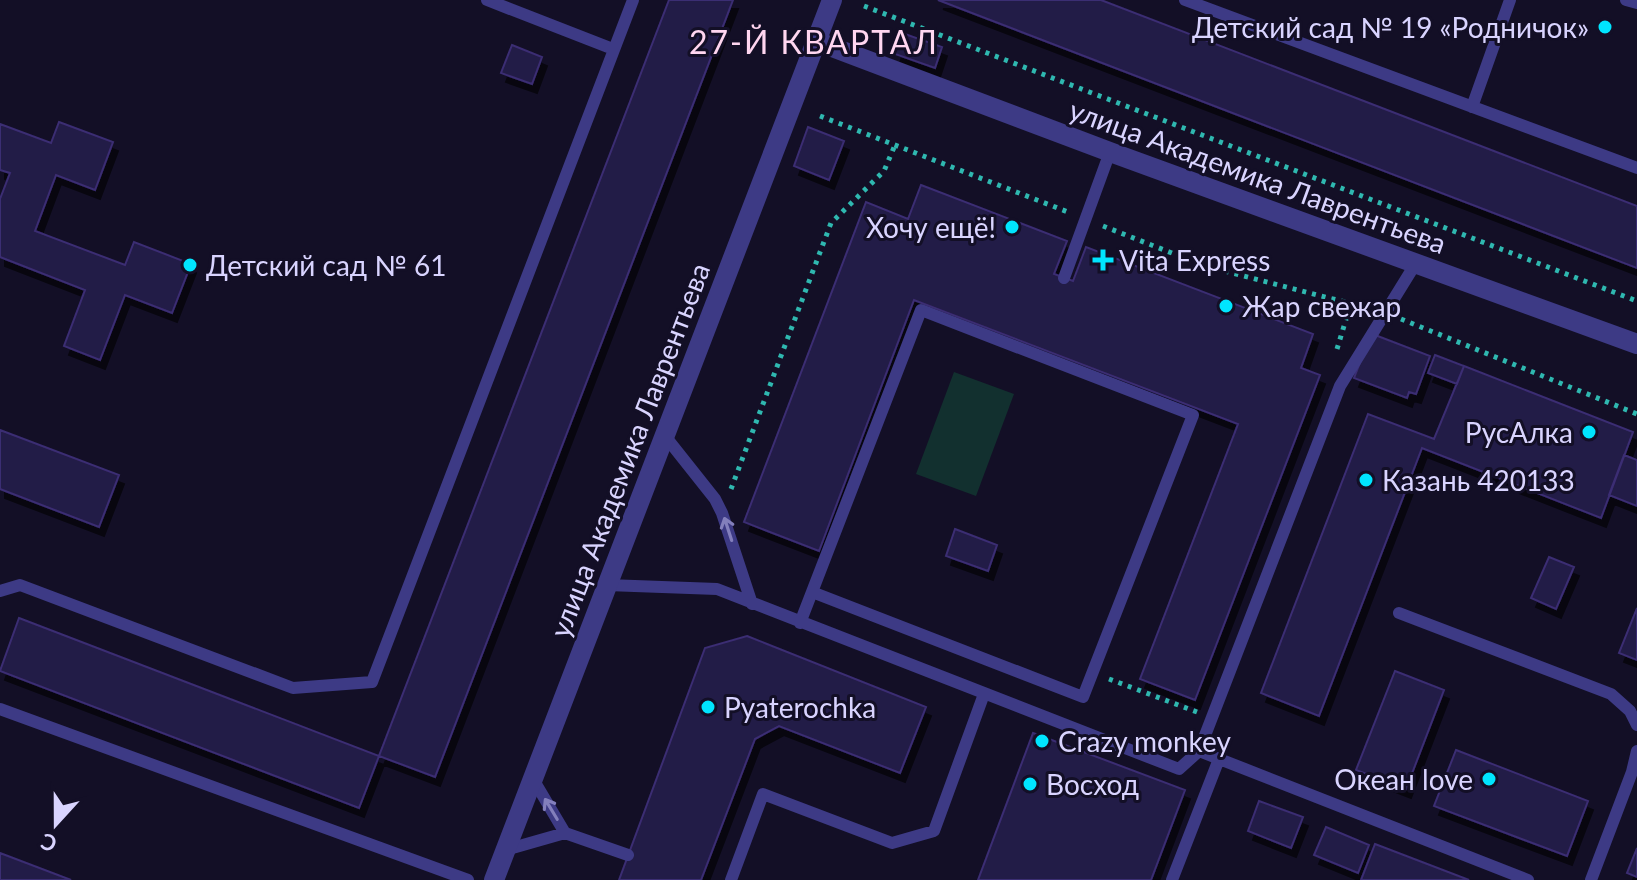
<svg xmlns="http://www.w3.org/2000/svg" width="1637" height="880" viewBox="0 0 1637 880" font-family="Lato,sans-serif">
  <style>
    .pitch { fill: #12302f }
    .building { fill: #241b47; stroke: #3b2d73; stroke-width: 2; filter: url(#shadow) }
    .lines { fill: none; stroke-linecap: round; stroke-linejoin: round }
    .path { stroke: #2fb8b0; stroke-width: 5; stroke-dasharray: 4 6; stroke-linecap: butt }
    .lane { stroke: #3d3a85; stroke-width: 12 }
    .street { stroke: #3d3a85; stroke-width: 20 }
    .oneway { stroke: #837fbc }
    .poi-dot { fill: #00e5ff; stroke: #130f26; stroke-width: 3 }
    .labels { text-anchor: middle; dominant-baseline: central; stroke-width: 6; stroke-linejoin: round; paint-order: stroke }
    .poi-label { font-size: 28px; fill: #d9d4ff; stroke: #130f26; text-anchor: start }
    .street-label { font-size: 28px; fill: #d9d4ff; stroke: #130f26 }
    .quarter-label { font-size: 32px; letter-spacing: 2px; fill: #ffd6f0; stroke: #130f26 }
  </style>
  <defs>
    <filter id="shadow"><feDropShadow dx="5" dy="9" stdDeviation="0" flood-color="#0009"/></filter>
  </defs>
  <rect width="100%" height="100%" fill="#130f26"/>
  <path class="pitch" d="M954,372L1014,394L976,496L916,474Z"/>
  <path class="building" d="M669,0H733L435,777L379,756Z
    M938,0H1101L1637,206V268Z
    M902,33L942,47L935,68L895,54Z
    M512,45L542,57L532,84L501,73Z
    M59,122L113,142L95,190L56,175L35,231L125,265L134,242L191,264L172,313L125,295L100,360L64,346L85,290L0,257V199L10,173L0,170V124L51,143Z
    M808,127L844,141L829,180L794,166Z
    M921,185L1067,241L1054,274L1073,281L1086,247L1313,334L1301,368L1320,375L1195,700L1140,679L1238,424L914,300L819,551L744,522L866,202L908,219Z
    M1375,335L1430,356L1416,394L1409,392L1407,398L1354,378L1367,345Z
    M1435,355L1464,366L1457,384L1428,373Z
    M1464,366L1633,432L1601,518L1422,448L1319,716L1261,693L1368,414L1434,439Z
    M0,430L119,475L99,527L0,489Z
    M1624,455L1637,460V506L1609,495Z
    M955,529L997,545L988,571L946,556Z
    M1549,557L1574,567L1556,609L1531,598Z
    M1637,608V660L1619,653Z
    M19,618L379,756L359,808L0,671Z
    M747,636L926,707L900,773L779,726L755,739L701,880H619L705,648Z
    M1395,671L1444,690L1406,789L1356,770Z
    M1033,733L1185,790L1151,880H978Z
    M1456,750L1588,801L1567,856L1434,806Z
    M1259,801L1303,817L1291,848L1248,831Z
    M1326,827L1369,845L1358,873L1314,855Z
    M1375,844L1469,880H1361Z
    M1637,848V877L1627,873Z
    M0,853L71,880H0Z"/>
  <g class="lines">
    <path class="path" d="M864,6L1637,301
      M820,116L1068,212
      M1103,226L1205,266L1368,308
      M1401,319L1637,414
      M1337,349L1351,303
      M731,489L831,223L884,171L895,145
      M1109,679L1197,712"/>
    <path class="lane" d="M487,0L613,49
      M1185,0L1637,168
      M1626,0L1637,3
      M1472,107L1510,0
      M1416,263L1340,386L1199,751L1528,880
      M1064,278L1110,152
      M665,436L715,499L722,513L752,604
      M607,585L717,589L1179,769L1199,751
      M0,591L20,585L293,688L372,682L633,0
      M1399,613L1611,694L1630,711L1637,725
      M800,623L812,592L921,310L1193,415L1083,697L812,592
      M0,709L468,880
      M565,833L628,855
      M505,850L565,833L533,779
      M731,880L763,794L892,843L934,831L984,694
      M1172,880L1219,759
      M1591,880L1632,772L1637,751"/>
    <path class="street" d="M816,41L1110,152L1637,344
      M494,880L832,0"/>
  </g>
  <defs><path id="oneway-shaft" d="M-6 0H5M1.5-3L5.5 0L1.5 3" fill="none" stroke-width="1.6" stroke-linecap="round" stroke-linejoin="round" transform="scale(2)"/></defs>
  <g class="oneway">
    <use href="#oneway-shaft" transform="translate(728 529) rotate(-108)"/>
    <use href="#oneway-shaft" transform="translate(551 809) rotate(-121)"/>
  </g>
  <g class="poi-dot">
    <circle cx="1605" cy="27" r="8"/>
    <circle cx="1012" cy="227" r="8"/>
    <path d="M1099 248h8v8h8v8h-8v8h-8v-8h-8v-8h8z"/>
    <circle cx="190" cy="265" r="8"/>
    <circle cx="1226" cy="306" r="8"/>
    <circle cx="1589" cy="432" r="8"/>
    <circle cx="1366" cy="480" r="8"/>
    <circle cx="708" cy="707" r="8"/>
    <circle cx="1042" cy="741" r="8"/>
    <circle cx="1489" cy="779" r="8"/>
    <circle cx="1030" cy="784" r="8"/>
  </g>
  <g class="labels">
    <g class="poi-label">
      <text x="1589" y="27" text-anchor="end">Детский сад № 19 «Родничок»</text>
      <text x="996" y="227" text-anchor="end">Хочу ещё!</text>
      <text x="1119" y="260">Vita Express</text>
      <text x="206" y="265">Детский сад № 61</text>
      <text x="1242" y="306">Жар свежар</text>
      <text x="1573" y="432" text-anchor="end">РусАлка</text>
      <text x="1382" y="480">Казань 420133</text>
      <text x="724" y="707">Pyaterochka</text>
      <text x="1058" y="741">Crazy monkey</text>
      <text x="1473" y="779" text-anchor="end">Океан love</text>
      <text x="1046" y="784">Восход</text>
    </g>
    <g class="street-label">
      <text transform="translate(1258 176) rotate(20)">улица Академика Лаврентьева</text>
      <text transform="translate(629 450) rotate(-69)">улица Академика Лаврентьева</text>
    </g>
    <g class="quarter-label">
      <text x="814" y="41">27-Й КВАРТАЛ</text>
    </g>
  </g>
  <g transform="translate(56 824) rotate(201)" stroke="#130f26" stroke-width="6" paint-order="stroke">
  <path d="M0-6L14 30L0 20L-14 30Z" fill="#d9d4ff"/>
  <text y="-12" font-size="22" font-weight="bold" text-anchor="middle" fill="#d9d4ff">С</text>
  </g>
</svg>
